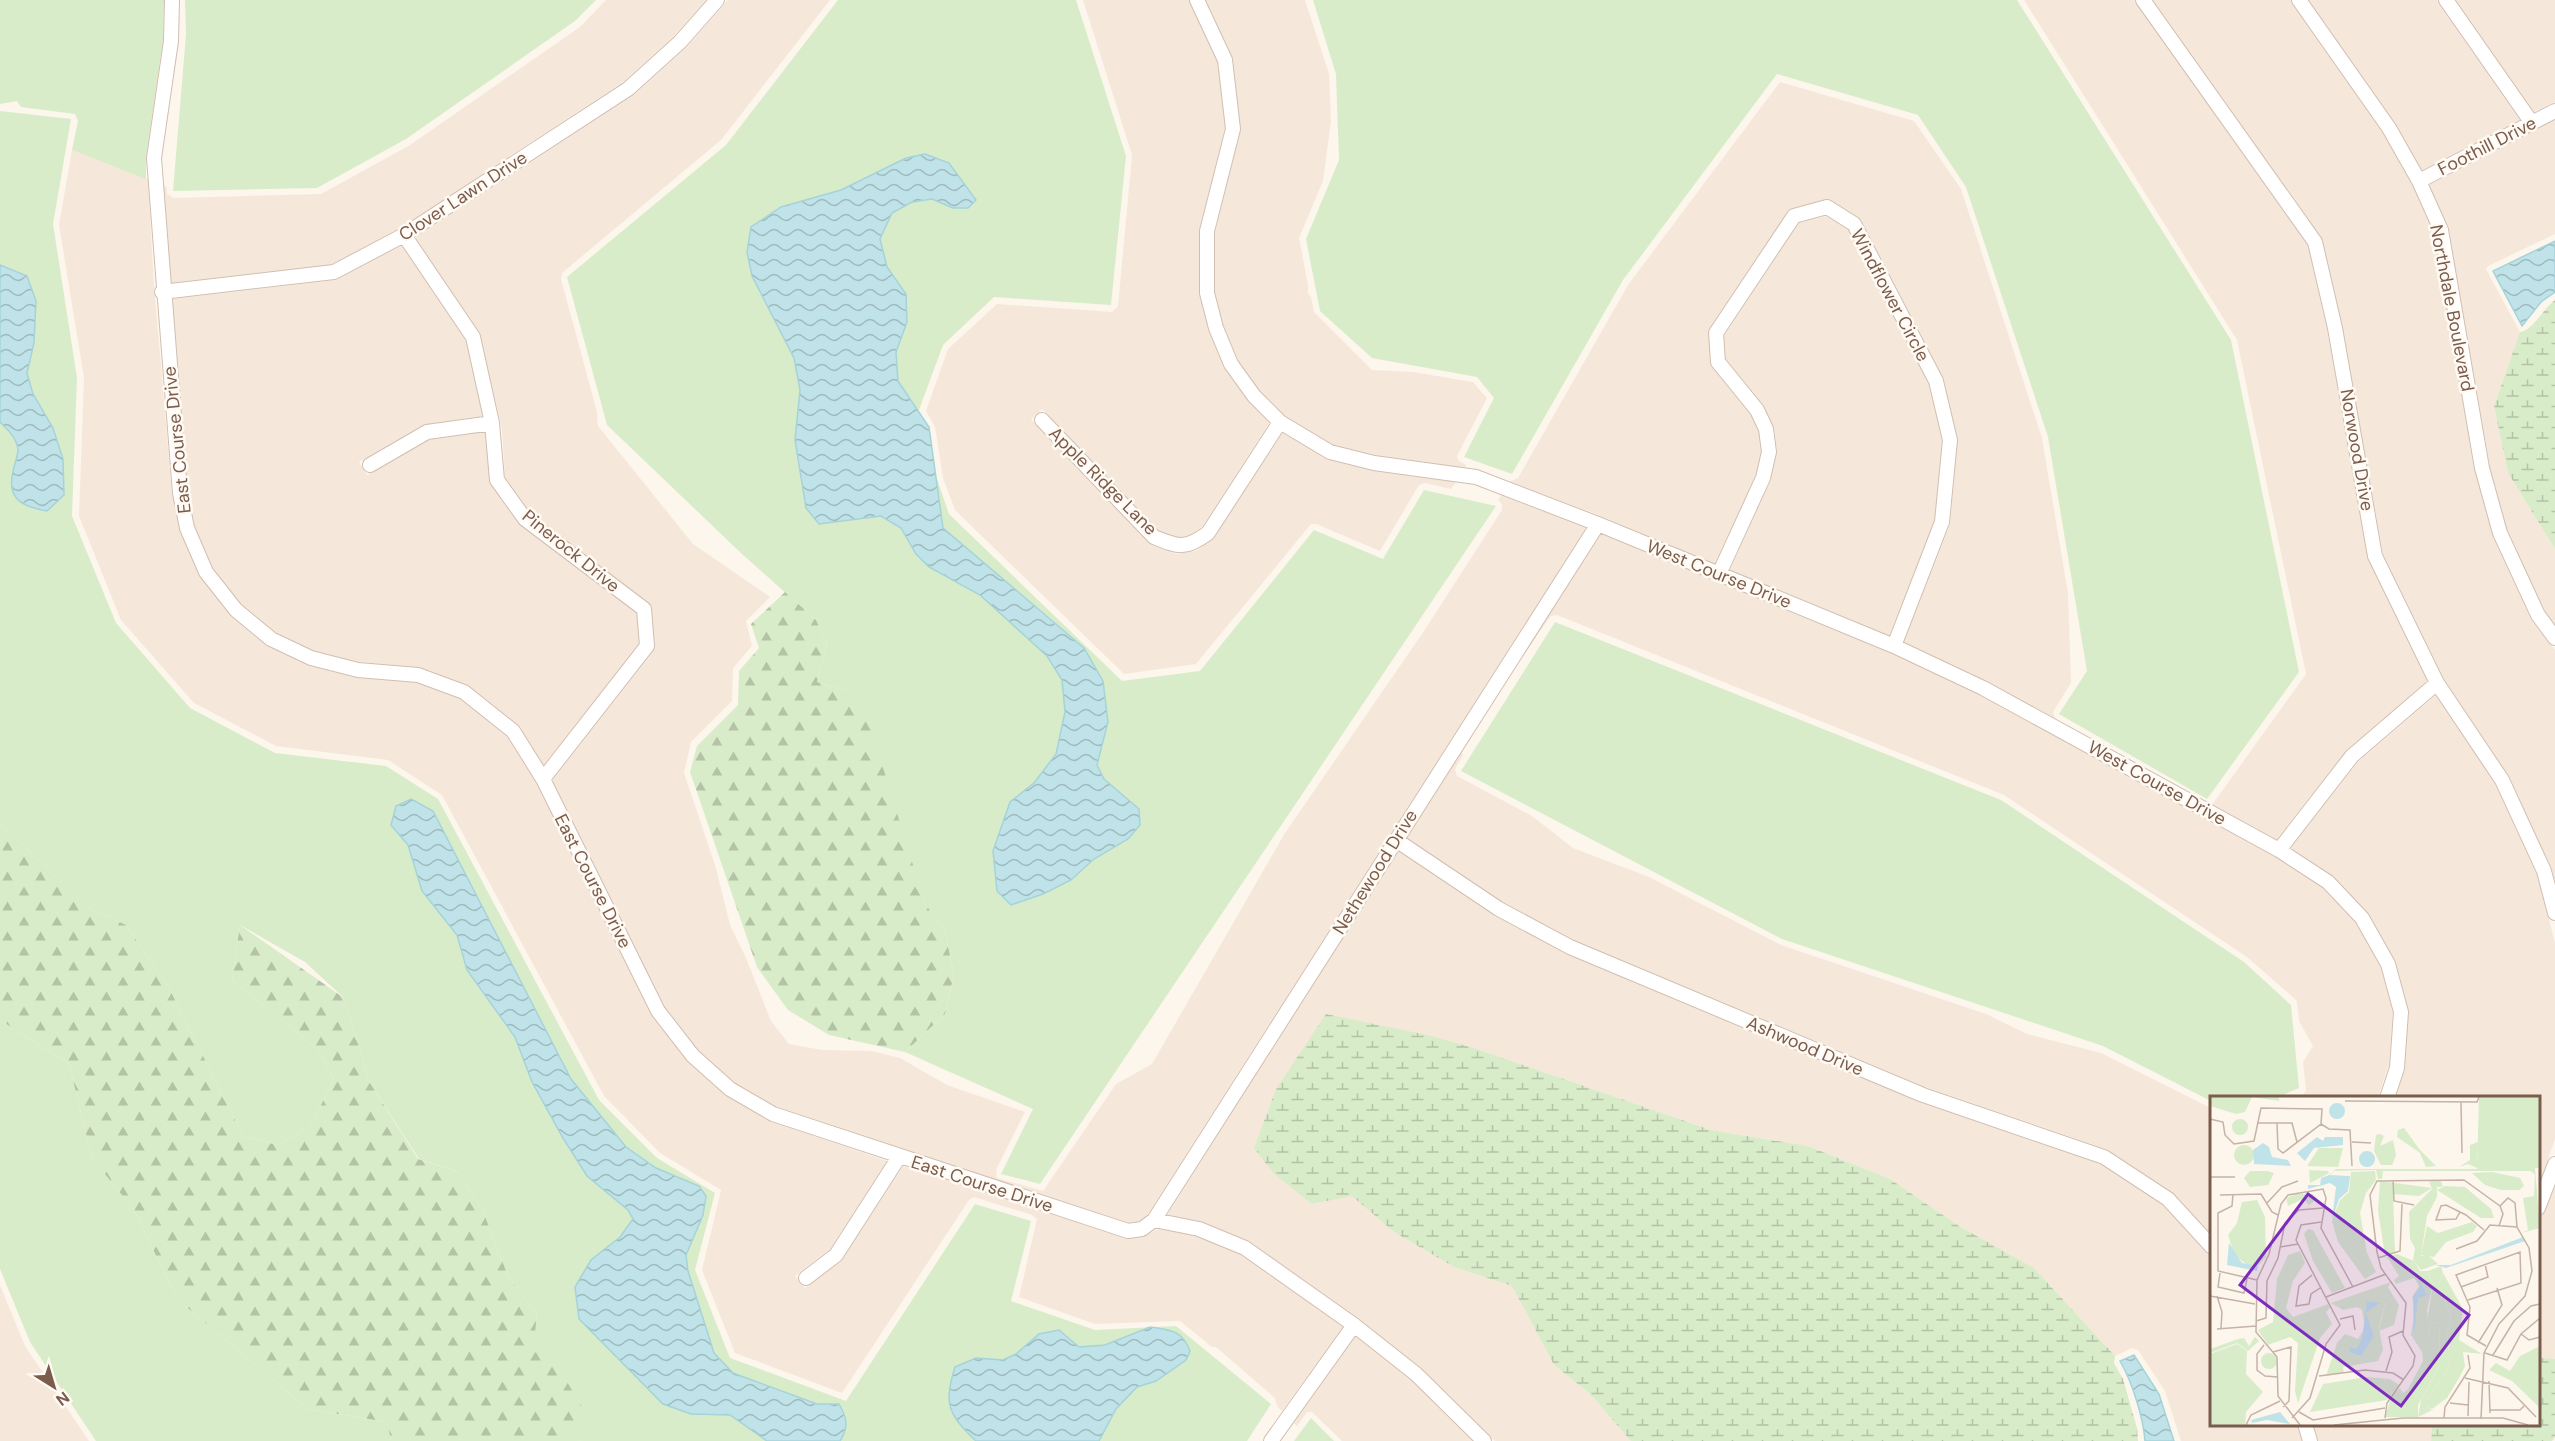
<svg xmlns="http://www.w3.org/2000/svg" width="2555" height="1441" viewBox="0 0 2555 1441" font-family="'DM Sans',sans-serif">
  <style>
    .residential { fill: #f5e8da }
    .green { fill: #d8ecc9 }
    .forest { fill: url(#forest-firs) }
    .wetland { fill: url(#wetland-marsh) }
    .water { fill: url(#water-waves); stroke: #a5d3da; stroke-width: 1.5 }
    .lines { fill: none; stroke-linecap: round; stroke-linejoin: round }
    .minor-casing { stroke: #d1beb0; stroke-width: 16 }
    .minor { stroke: #fff; stroke-width: 14 }
    .labels { text-anchor: middle; dominant-baseline: central; stroke-width: 5; stroke-linejoin: round; paint-order: stroke }
    .street-label { font-size: 18px; fill: #7a5c4d; stroke: #fffaf3 }
    .inset-road { fill: none; stroke: #c5b3a7; stroke-width: 1.5 }
    .view { fill: #7b2cbf; fill-opacity: 0.15; stroke: #7b2cbf; stroke-width: 3 }
    .inset-edge { fill: none; stroke: #7a5c4d; stroke-width: 3 }
  </style>
  <defs>
    <pattern id="forest-firs" width="22" height="20" patternUnits="userSpaceOnUse" patternTransform="scale(1.5)"><rect width="22" height="20" fill="#d8ecc9"/><path d="M5 1l3.5 6h-7zM16 11l3.5 6h-7z" fill="#b4c2a5"/></pattern>
    <pattern id="wetland-marsh" width="20" height="14" patternUnits="userSpaceOnUse" patternTransform="scale(1.5)"><rect width="20" height="14" fill="#d8ecc9"/><path d="M1 5h8M5 5V1M11 12h8M15 12V8" fill="none" stroke="#b4c2a5"/></pattern>
    <pattern id="water-waves" width="16" height="10" patternUnits="userSpaceOnUse" patternTransform="scale(1.5)"><rect width="16" height="10" fill="#bfe3e8"/><path d="M0 5q4-4 8 0t8 0" fill="none" stroke="#a0bbbe"/></pattern>
  </defs>
  <rect width="100%" height="100%" fill="#fdf6ec"/>
  <path class="residential" d="M606,0H706L674,36L623,82L400,228L331,265L170,283L163,185L167,187V194L174,198L321,194L410,145L580,27Z
    M728,0H830L721,140L562,273L561,279L597,412L598,426L693,544L770,597L746,621L752,646L733,668L732,701L691,742L684,773L715,865L730,925L746,958L771,1021L789,1044L822,1050L872,1051L900,1058L947,1085L1025,1112L996,1170L997,1178L1043,1191L1116,1084L1152,1064L1285,833L1424,631L1502,510V504L1498,500L1501,495L1586,528L1148,1214L1138,1222L1128,1223L775,1107L734,1083L699,1051L664,1007L552,781L653,652L652,610L648,603L530,514L505,478L502,429L480,336L415,238L634,95L686,48Z
    M1083,0H1189L1218,61L1225,127L1200,228V294L1209,330L1225,366L1248,400L1270,422L1202,527L1190,536L1177,538L1158,530L1042,409L1031,419L1149,542L1176,554L1196,551L1214,537L1283,432L1329,460L1374,471L1456,482L1451,489L1425,483L1419,485L1380,551L1316,524H1311L1196,664L1124,674L955,510L943,478L935,427L926,411L948,349L997,304L1112,312L1118,306L1132,155Z
    M1205,0H1305L1329,74L1331,121L1323,181L1299,238L1308,285V293L1311,297L1314,312L1372,370L1413,372L1473,382L1478,388L1487,398L1457,456L1459,461L1466,465L1465,468L1375,455L1332,445L1284,416L1259,391L1238,360L1223,326L1215,293V233L1240,131L1233,60Z
    M2024,0H2134L2308,245L2327,329L2368,557L2428,680L2346,751L2276,840L2212,805L2306,674L2237,340Z
    M2152,0H2291L2383,132L2412,184L2433,232L2475,469L2493,534L2532,619L2555,650V883L2552,870L2509,777L2444,679L2383,554L2342,328L2321,238Z
    M2308,0H2437L2521,120L2421,171L2395,124Z
    M2455,0H2555V102L2533,113Z
    M1780,82L1914,121L1961,189L2042,438L2068,593L2071,683L2053,712L2055,718L2059,721L1986,681L1904,642L1950,525L1957,440L1943,378L1861,220L1830,201L1824,200L1788,211L1710,328L1712,367L1751,414L1759,430L1762,451L1756,475L1715,564L1596,514L1509,482L1518,478L1628,285Z
    M2555,120V234L2488,266L2486,269L2520,332L2494,406L2508,473L2555,549V626L2544,611L2507,531L2490,467L2448,229L2429,185Z
    M72,150L148,179L154,286L172,493L180,530L201,576L231,616L268,646L310,666L358,678L417,682L461,699L507,736L537,784L651,1014L688,1060L726,1094L770,1121L887,1161L830,1249L795,1276L805,1288L842,1260L903,1166L1126,1238L1143,1237L1158,1229L1198,1236L1242,1254L1343,1326L1282,1411L1277,1406L1275,1398L1216,1347H1212L1180,1321L1095,1324L1019,1297L1037,1219L1032,1215L974,1197L969,1200L842,1393L735,1353L702,1270L721,1190L660,1153L604,1096L442,795L388,760L276,746L194,703L121,620L79,516L84,378L59,225Z
    M1827,216L1849,229L1929,383L1942,440L1935,519L1889,636L1730,570L1770,482L1777,452L1774,429L1764,408L1725,360L1724,336L1799,223Z
    M402,245L466,340L483,416L423,425L359,462L367,475L430,439L486,431L491,485L519,523L637,613L639,643L543,766L517,725L465,684L418,667L359,662L313,651L274,632L241,605L213,568L194,526L187,492L171,299L335,280Z
    M1601,534L1891,653L1981,695L2275,856L2324,888L2356,922L2381,967L2393,1012L2389,1065L2378,1097H2295L2304,1094L2306,1090L2303,1062L2313,1046L2299,1021L2297,1001L2247,957L2004,795L1557,615L1551,616L1547,621L1514,669Z
    M2436,695L2496,783L2537,873L2555,943V1139L2539,1185L2538,1098L2395,1097L2404,1071L2408,1014L2395,963L2369,915L2333,877L2290,848L2358,762Z
    M1461,752L1463,755L1455,769L1457,776L1532,816L1573,848L1649,877L1781,945L1986,1014L2027,1034L2101,1053L2211,1108V1236L2171,1192L2106,1149L1925,1087L1573,940L1502,903L1406,838Z
    M1398,851L1496,916L1568,954L1921,1102L2101,1164L2163,1205L2211,1258L2212,1424L2297,1425L2302,1441H2181L2165,1391L2138,1350L2132,1348L2115,1356L2034,1268L1959,1226L1890,1179L1808,1146L1711,1130L1480,1050L1312,1204L1352,1195L1394,1232L1454,1267L1512,1286L1554,1365L1589,1393L1631,1441H1495L1421,1369L1352,1314L1247,1240L1201,1222L1167,1215Z
    M2555,1186V1359H2541L2539,1358L2538,1224Z
    M0,1285L25,1346L89,1441H0Z
    M1356,1336L1412,1380L1474,1441H1342L1312,1412H1307L1297,1426L1294,1423Z
    M2313,1425H2432L2431,1441H2318Z"/>
  <path class="green" d="M0,0H164L163,40L146,156V179L72,150L78,121L75,114L21,107L17,101L0,104Z
    M185,0H596L575,21L406,139L317,188L173,191L186,34Z
    M838,0H1076L1126,156L1111,305L994,297L943,345L916,418L949,514L1122,681L1200,671L1314,530L1383,559L1424,490L1496,506L1040,1184L1001,1174L1033,1109L905,1052L945,1014L954,974L944,928L925,904L899,826L846,691L817,682L827,644L816,620L742,554L607,425L567,277L726,145Z
    M1313,0H2017L2231,340L2299,672L2207,799L2059,714L2087,671L2048,437L1966,187L1918,115L1777,74L1623,280L1512,474L1464,457L1494,398L1477,377L1372,358L1320,311L1306,239L1339,160L1336,74Z
    M0,111L71,119L53,224L77,378L72,516L116,623L190,708L275,753L386,766L438,799L599,1100L657,1158L715,1193L695,1270L730,1358L846,1401L975,1204L1031,1221L1011,1301L1095,1330L1176,1326L1271,1404L1247,1441H581L532,1352L537,1314L508,1276L483,1211L459,1172L419,1159L370,1083L344,998L305,962L240,925L232,980L317,1049L334,1079L310,1127L277,1145L243,1136L169,988L126,925L86,906L0,823Z
    M1555,622L2001,800L2244,962L2291,1005L2299,1088L2278,1097L2212,1098L2211,1101L2103,1046L1782,939L1461,771Z
    M0,1020L69,1064L92,1158L134,1210L177,1299L308,1409L387,1422L391,1441H96L30,1342L0,1269Z
    M1311,1418L1334,1441H1294Z"/>
  <path class="forest" d="M785,592L816,620L827,644L817,682L846,691L870,725L925,904L944,928L954,974L945,1014L905,1052L829,1035L788,1010L757,967L690,772L697,746L738,705L739,671L759,648L751,624Z
    M0,823L86,906L126,925L169,988L243,1136L277,1145L310,1127L334,1079L317,1049L232,980L240,925L344,998L370,1083L418,1159L459,1172L483,1211L508,1276L537,1314L533,1352L550,1354L586,1413L577,1432L581,1441H391L387,1422L308,1409L177,1299L134,1210L92,1158L69,1064L0,1020Z"/>
  <path class="wetland" d="M2555,300V549L2508,473L2494,406L2520,332C2532,331 2544,308 2555,300Z
    M1326,1014L1432,1036L1480,1050L1711,1130L1808,1146L1890,1179L1959,1226L2034,1268L2115,1356L2114,1363L2123,1379L2137,1428L2138,1441H1631L1589,1393L1554,1365L1512,1286L1454,1267L1394,1232L1352,1196L1312,1204L1274,1174L1254,1148L1276,1089Z
    M2539,1358L2555,1359V1437L2552,1441H2431L2432,1425L2538,1424Z"/>
  <path class="water" d="M925,154L949,163L976,200L968,208H953L932,199L912,202L892,213L880,239L887,267L906,294L907,322L896,352L898,381L929,427L943,528L1084,648L1103,681L1108,722L1097,765L1104,779L1139,809L1140,825L1128,839L1094,859L1071,880L1043,894L1011,905L997,891L993,851L1010,802L1034,783L1056,754L1065,712L1062,680L1047,656L980,595L929,567L916,554L901,528L881,516L819,524L806,508L795,440L800,390L794,358L752,276L747,252L751,227L781,207L841,190L906,158Z
    M2555,241V292L2541,302L2522,326L2493,271Z
    M0,265L27,276L36,301L34,343L27,373L33,394L53,428L63,459L64,495L47,511C25,507 6,501 13,472C14,465 18,456 18,449C16,437 8,430 0,422Z
    M411,799L433,811L571,1079L626,1147L656,1168L699,1186L706,1196L703,1215L686,1255L688,1271L714,1353L733,1373L817,1404H839C847,1418 849,1427 840,1441H767L730,1415L691,1414L663,1404L579,1319L575,1287L591,1260L620,1237L633,1219L628,1210L587,1176L563,1138L532,1082L515,1037L467,970L457,935L422,891L408,845L391,825L396,806Z
    M1150,1327C1171,1330 1182,1330 1190,1351L1186,1360L1156,1381L1137,1387L1116,1409L1099,1441H976C947,1414 944,1403 955,1367L976,1358L1003,1360L1016,1354L1039,1334L1059,1330L1079,1347L1105,1345Z
    M2134,1355L2159,1394L2174,1441H2145C2143,1416 2132,1382 2120,1361Z"/>
  <g class="lines">
    <g class="minor-casing">
      <path id="minor" d="M172,0L171,41L154,158L180,493L187,528L206,572L236,610L271,639L311,658L358,670L418,675L464,692L513,731L543,779L658,1011L693,1056L730,1089L773,1114L1128,1231L1142,1229L1154,1220L1199,1229L1245,1248L1354,1325L1416,1374L1484,1441
        M1197,0L1225,60L1233,129L1207,231V293L1216,328L1231,364L1254,396L1280,422L1330,452L1374,463L1476,477L1598,524L1894,646L1983,688L2279,850L2328,882L2362,918L2388,964L2401,1012L2397,1068L2387,1098
        M2143,0L2315,242L2335,328L2375,556L2437,683L2502,780L2544,871L2555,913
        M2299,0L2389,128L2419,181L2441,230L2482,468L2500,533L2538,615L2555,638
        M2446,0L2532,123
        M2419,181L2555,111
        M404,235L473,337L492,423L497,480L525,519L644,609L647,646L543,779
        M162,292L334,272L404,235L628,89L680,42L717,0
        M1042,420L1154,537C1179,547 1185,550 1208,533L1280,422
        M370,465L427,432L492,423
        M1719,574L1763,478L1769,452L1766,429L1757,410L1718,362L1716,333L1794,216L1827,207L1854,224L1936,381L1950,440L1942,522L1894,646
        M1396,840L1499,909L1570,947L1923,1095L2104,1157L2168,1199L2212,1247
        M2279,850L2352,756L2437,683
        M2538,1208L2555,1164
        M1154,1220L1598,524
        M806,1278L836,1255L899,1157
        M2305,1424L2310,1441
        M1271,1441L1354,1325"/>
    </g>
    <use href="#minor" class="minor"/>
  </g>
  <g class="labels">
    <g class="street-label">
      <text transform="translate(2487 146) rotate(-27)">Foothill Drive</text>
      <text transform="translate(463 196) rotate(-33)">Clover Lawn Drive</text>
      <text transform="translate(1890 295) rotate(62)">Windflower Circle</text>
      <text transform="translate(2452 308) rotate(79)">Northdale Boulevard</text>
      <text transform="translate(177 440) rotate(-96)">East Course Drive</text>
      <text transform="translate(2357 450) rotate(80)">Norwood Drive</text>
      <text transform="translate(1103 481) rotate(45)">Apple Ridge Lane</text>
      <text transform="translate(571 551) rotate(39)">Pinerock Drive</text>
      <text transform="translate(1719 574) rotate(22)">West Course Drive</text>
      <text transform="translate(2157 783) rotate(29)">West Course Drive</text>
      <text transform="translate(1375 872) rotate(-58)">Nethewood Drive</text>
      <text transform="translate(593 881) rotate(63)">East Course Drive</text>
      <text transform="translate(1805 1046) rotate(23)">Ashwood Drive</text>
      <text transform="translate(982 1184) rotate(18)">East Course Drive</text>
    </g>
  </g>
  <g transform="translate(2210 1096)">
    <rect width="330" height="330" fill="#fdf6ec"/>
    <path d="M269,1H330V72H325L330,132L311,137L318,134L313,102L324,100L325,79L321,75H173L172,83H168L166,74L124,75L114,85L113,92L112,85L126,73H267ZM170,85L222,92L209,100L183,98L185,156L175,159L168,115ZM235,90L255,91L281,113L284,122H271L227,94ZM262,126L267,130L263,136L236,146L224,161L211,159L217,130L228,137ZM98,133L103,134L135,192L122,197L103,165L94,138ZM90,155L95,167L83,185L76,212L83,221L118,208L120,212L116,216L122,228L110,242L88,307L85,295L88,247L80,241L58,249L48,234L63,226L67,183L78,159ZM187,158L204,165L210,175H218L223,189L217,214L219,240L221,226L229,227L230,269L208,309V321H175L182,299L190,292L193,297L198,293L213,265L212,256L201,239L205,212L202,201L209,190L204,182L186,188L184,184L189,180L177,161ZM233,177L253,213L249,244L272,258L253,256L255,270L249,282L237,302L222,313L217,310V303L237,275L240,263L237,240L241,220L229,188ZM181,186L178,191L184,201L175,207L169,232L173,254L168,265L133,271L134,277L116,280L127,247L135,238L148,243L155,232L152,214L147,211L133,214L121,207ZM156,281L180,283L189,289L177,304L100,316L113,288Z" fill="#d8ecc9"/>
    <path d="M231,170L233,177L229,188L238,198L234,202L241,220L237,240L240,263L237,275L217,303V310L222,314L208,321L211,304L230,269L229,227L221,226L219,240L216,231L223,189L218,175ZM184,201L189,209L184,229L169,235L175,207ZM27,248L37,255L36,278L53,296L36,316L35,329H0V258ZM51 265a8 8 0 1 1 16 0a8 8 0 1 1-16 0Z" fill="#d8ecc9"/>
    <path d="M0,1H69V5L42,1L35,16L26,18L0,10ZM22 31a8 8 0 1 1 16 0a8 8 0 1 1-16 0ZM194,32L210,54L226,70L216,71L210,57L187,41L188,34ZM170,38L174,40L170,50L183,44L186,59L182,69H171L164,55L166,39ZM268,46L267,72L258,68L249,71L260,64V49ZM24 59a10 10 0 1 1 20 0a10 10 0 1 1-20 0ZM109,52H133L128,71L97,70ZM99,74L118,75L119,77L100,87ZM40,75H57L64,77L58,89L40,91L34,82ZM165,75L166,84L156,97L150,117L157,157L166,176L155,183L128,146L122,125L130,104L139,96L141,76ZM282,76L310,82L314,90L309,94H291L275,89L262,77ZM219,85H231L233,91H227V101L217,120L211,160L218,159L228,168L211,174L203,164L205,152L200,143L199,116L222,93ZM87,98H103L107,103L99,109L93,103L78,110L76,102ZM47,104L55,121L56,161L48,170H38L24,158L18,139L27,127L32,106ZM45,241L49,245L38,255L27,247L0,257V253L28,243L34,242L39,250ZM330,250V312L302,285L279,274L286,267L300,275L310,260Z" fill="#d8ecc9"/>
    <path d="M119 15a8 8 0 1 1 16 0a8 8 0 1 1-16 0ZM107,41L113,45L115,41H133V49L104,52L95,65L87,57ZM53,47L59,51L62,61L78,64L81,70L44,68L43,54ZM149 63a8 8 0 1 1 16 0a8 8 0 1 1-16 0ZM119,79L140,80L138,95L129,103L122,124L126,91L120,87L98,93V89H110L111,82ZM313,141L315,145L236,172L226,169H241ZM19,147L32,167L48,170L47,175L17,169ZM207,179L217,199L208,203L204,240L203,201L210,191ZM157,205L170,207L156,217L164,240L151,260L140,256L139,251L146,253L152,243ZM70,316L80,328L57,324L42,327L41,324Z" fill="#bfe3e8"/>
    <path class="inset-road" d="M135,5L267,6L269,1M251,6L252,57M0,23L13,26L15,39L24,48L44,45L51,12L112,13L111,28L73,57L68,53L67,27M47,27H82L87,46M111,28L119,33L140,34L142,70M142,46L161,47M0,81H25M183,84L184,105L204,109M23,98L22,110L8,117V175L47,184M10,99L51,98L62,116L68,119M57,107L72,91L88,85M250,116L246,123L226,124L231,110L236,109L256,119L274,134M289,130L293,118L290,110M70,151L88,148M246,153L267,145L280,129L307,131M168,162L190,155L192,108M10,177L8,191L34,197L37,183M102,179L89,190L86,210L99,208L101,198L110,192M251,191L278,181L275,168M0,200L45,208M7,200L12,216L11,232M116,201L176,178M258,204L311,187L310,156L246,179L260,211L257,239L276,250M130,223L143,220L145,234M46,225L56,222L57,185L68,162L75,127L89,114L113,112M7,233L46,230M311,238L319,244L330,241M268,247L292,209L287,192M54,249L47,258V274L55,280L68,281M63,256L81,251L79,305L73,311M275,257L297,264L311,238L330,222M283,259L304,225L321,210L330,208M176,275L182,256L179,241L193,235M109,280L155,274L183,277L194,284M255,282L298,292L326,321M279,285L280,317M240,307L258,309M280,314H310L314,310M89,316L103,324L175,312M258,320L259,286M82,322L100,302L116,248L130,229L86,144L91,129L111,126M175,322L177,307L203,270L205,260L193,239L196,207L171,172L167,156L160,99L167,85L254,84L290,110M234,322L235,311L260,272L258,259M271,323L274,257L289,228L315,200L322,175L319,152L307,131L305,107L298,102L290,110M36,329L41,319L70,305M90,329L68,300L67,261L46,236L47,184L59,158L71,108L78,99L113,93L116,102L111,132L143,191M124,329L193,322H293L318,329"/>
    <path class="view" d="M98,98L259,219L191,310L30,189Z"/>
    <rect width="330" height="330" class="inset-edge"/>
  </g>
  <g transform="translate(54 1387) rotate(143)" stroke="#fffaf3" stroke-width="4.5" paint-order="stroke">
  <path d="M0-4.5L10 22L0 15L-10 22Z" fill="#7a5c4d"/>
  <text y="-9" font-size="16" font-weight="bold" text-anchor="middle" fill="#7a5c4d">N</text>
  </g>
</svg>
